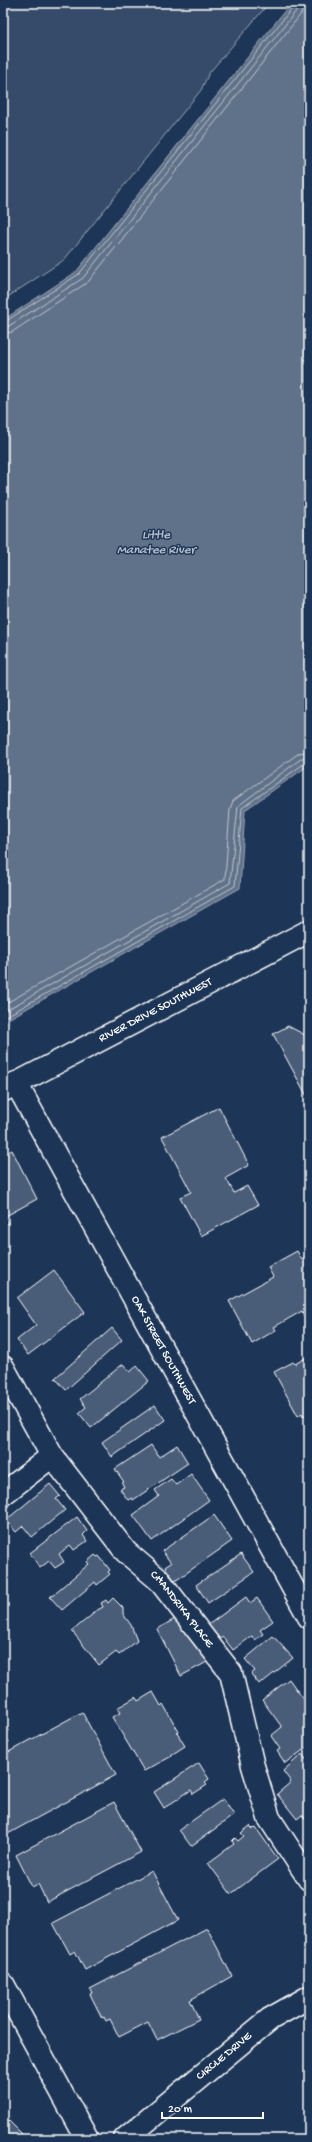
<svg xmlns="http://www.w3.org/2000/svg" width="312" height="2142" viewBox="0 0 312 2142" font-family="'Gochi Hand',sans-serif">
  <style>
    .green { fill: #364b69; stroke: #9aa5b4 }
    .water { fill: #617289; stroke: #a0aab8 }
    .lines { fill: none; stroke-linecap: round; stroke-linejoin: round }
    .shore { stroke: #c0c7d0; stroke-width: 1 }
    .building { fill: #4a5d79; stroke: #fff }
    .street-casing { stroke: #fff; stroke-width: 25 }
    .street { stroke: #1d3557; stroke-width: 22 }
    .labels { text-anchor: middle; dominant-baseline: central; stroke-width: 3; stroke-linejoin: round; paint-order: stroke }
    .street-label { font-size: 12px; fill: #fff; stroke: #1d3557 }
    .water-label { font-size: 13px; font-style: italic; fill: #b8c0ca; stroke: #1d3557 }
  </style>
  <rect width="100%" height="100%" fill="#1d3557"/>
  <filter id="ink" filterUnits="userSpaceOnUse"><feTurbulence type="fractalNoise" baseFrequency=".025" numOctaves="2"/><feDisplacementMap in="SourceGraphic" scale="8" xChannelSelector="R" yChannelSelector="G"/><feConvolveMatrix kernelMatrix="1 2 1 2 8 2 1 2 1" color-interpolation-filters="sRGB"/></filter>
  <g filter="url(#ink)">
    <path class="green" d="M3,3H269L209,73L201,90L64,260L3,300Z"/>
    <path class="water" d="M291,3H309V765L245,810L240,888L3,1022V320L76,272Z"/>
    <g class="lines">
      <path class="shore" d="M3,323L79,274L293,7L294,3
        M3,328L9,326L83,278L297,10L299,3
        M3,334L12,332L88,282L301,14L305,3
        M3,1005L225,879L230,809L233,801L299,753L309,751
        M3,1012L230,883L238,806L302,758L309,757
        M3,1018L235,886L242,808L305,763L309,762"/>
    </g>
    <path class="building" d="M288,1026L309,1037V1100L273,1034Z
      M219,1107L249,1165L226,1178L234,1193L247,1186L258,1205L201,1236L180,1197L191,1192L162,1137Z
      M12,1150L37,1199L4,1217L8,1223L3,1226V1155Z
      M297,1251L302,1260L305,1258L309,1264V1313L304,1316L302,1311L274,1327L276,1330L252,1344L229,1301L273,1277L268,1267Z
      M54,1270L85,1312L28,1355L17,1340L36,1325L17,1298Z
      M112,1328L122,1340L66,1390L55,1378Z
      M309,1356V1413L303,1416L302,1413L298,1416L274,1372L293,1362L295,1364Z
      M123,1364L130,1372L137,1366L149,1381L91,1428L79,1413L86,1407L80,1399Z
      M155,1405L165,1420L112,1457L102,1442Z
      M151,1445L159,1457L177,1445L188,1463L133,1500L132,1498L128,1500L120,1489L124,1487L122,1483L124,1482L115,1469Z
      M191,1474L209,1500L152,1541L133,1515L159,1496L155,1490L171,1479L176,1485Z
      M50,1484L60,1496L56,1499L65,1510L32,1537L23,1526L16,1532L6,1520Z
      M214,1515L232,1541L175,1581L165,1567L171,1563L162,1551Z
      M77,1517L87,1531L83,1535L87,1541L74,1550L70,1545L59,1554L64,1562L55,1568L49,1561L40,1568L30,1553Z
      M241,1554L254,1572L208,1603L196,1585Z
      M95,1555L97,1557L99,1556L110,1570L108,1572L110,1574L97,1585L95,1582L62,1610L50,1597L89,1564L87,1562Z
      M246,1597L250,1603L257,1598L273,1621L260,1630L263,1634L255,1640L252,1636L233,1650L223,1637L219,1640L208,1625Z
      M113,1598L123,1608V1614L131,1625L137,1641L119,1655L116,1652L99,1665L72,1631L93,1614L92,1613L103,1607L101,1603L106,1600L108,1603Z
      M182,1615L207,1662L181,1676L157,1629Z
      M273,1636L293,1658L263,1682L262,1681L259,1684L251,1674L255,1671L245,1659Z
      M289,1679L309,1707V1746L285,1763L277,1751L280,1749L271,1736L282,1727L262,1700Z
      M153,1692L161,1706L163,1704L179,1732L177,1733L185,1746L171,1755L172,1756L144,1771L112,1717L120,1713L117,1708L136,1697L138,1701Z
      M82,1712L116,1775L4,1836L3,1755Z
      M302,1754L309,1763V1816L305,1819L302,1815L297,1819L277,1794L291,1782L283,1771Z
      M199,1763L209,1779L205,1782L207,1785L193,1794L191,1790L164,1808L154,1792Z
      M223,1799L234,1815L191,1846L179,1830Z
      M114,1802L141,1852L47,1902L38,1884L32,1887L16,1855Z
      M250,1826L253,1829L256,1828L278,1859L231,1894L208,1863L234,1844L232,1841L235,1838L238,1841L244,1836L241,1833Z
      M152,1871L178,1920L85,1970L75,1951L70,1954L53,1923Z
      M207,1928L232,1976L190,2000L199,2019L157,2040L148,2022L119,2037L110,2019L106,2021L104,2017L102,2018L90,1994L92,1993L90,1989Z
      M4,2116L27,2139H3Z"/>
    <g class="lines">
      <g class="street-casing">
        <g id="street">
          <path id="s1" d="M16,1083L309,1617"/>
          <path id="s2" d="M4,1090L309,931"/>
          <path id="s3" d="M3,1367L52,1456L126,1552L159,1580L231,1673L253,1766L269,1818L309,1879"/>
          <path d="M3,1494L52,1456"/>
          <path d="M3,1984L87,2139"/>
          <path id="s4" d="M125,2139L270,2019L309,1997"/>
        </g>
      </g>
      <use href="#street" class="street"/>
    </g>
  </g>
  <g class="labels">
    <g class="street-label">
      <text stroke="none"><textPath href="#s2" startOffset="171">RIVER DRIVE SOUTHWEST</textPath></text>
      <text stroke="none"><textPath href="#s1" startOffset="305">OAK STREET SOUTHWEST</textPath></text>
      <text stroke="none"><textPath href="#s3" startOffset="303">CHANDRIKA PLACE</textPath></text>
      <text stroke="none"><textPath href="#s4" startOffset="129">CIRCLE DRIVE</textPath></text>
    </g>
    <g class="water-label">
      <text x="156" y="535">Little<tspan x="156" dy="15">Manatee River</tspan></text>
    </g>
  </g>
  <rect width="312" height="2142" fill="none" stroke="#1d3557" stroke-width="16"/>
  <rect x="8" y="8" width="296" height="2126" fill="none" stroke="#fff" stroke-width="1.5" filter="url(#ink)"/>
  <path d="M162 2112v6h101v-6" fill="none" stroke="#ffffff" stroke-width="2"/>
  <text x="168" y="2112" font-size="12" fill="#ffffff" stroke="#1d3557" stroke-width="3" paint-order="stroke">20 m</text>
</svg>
